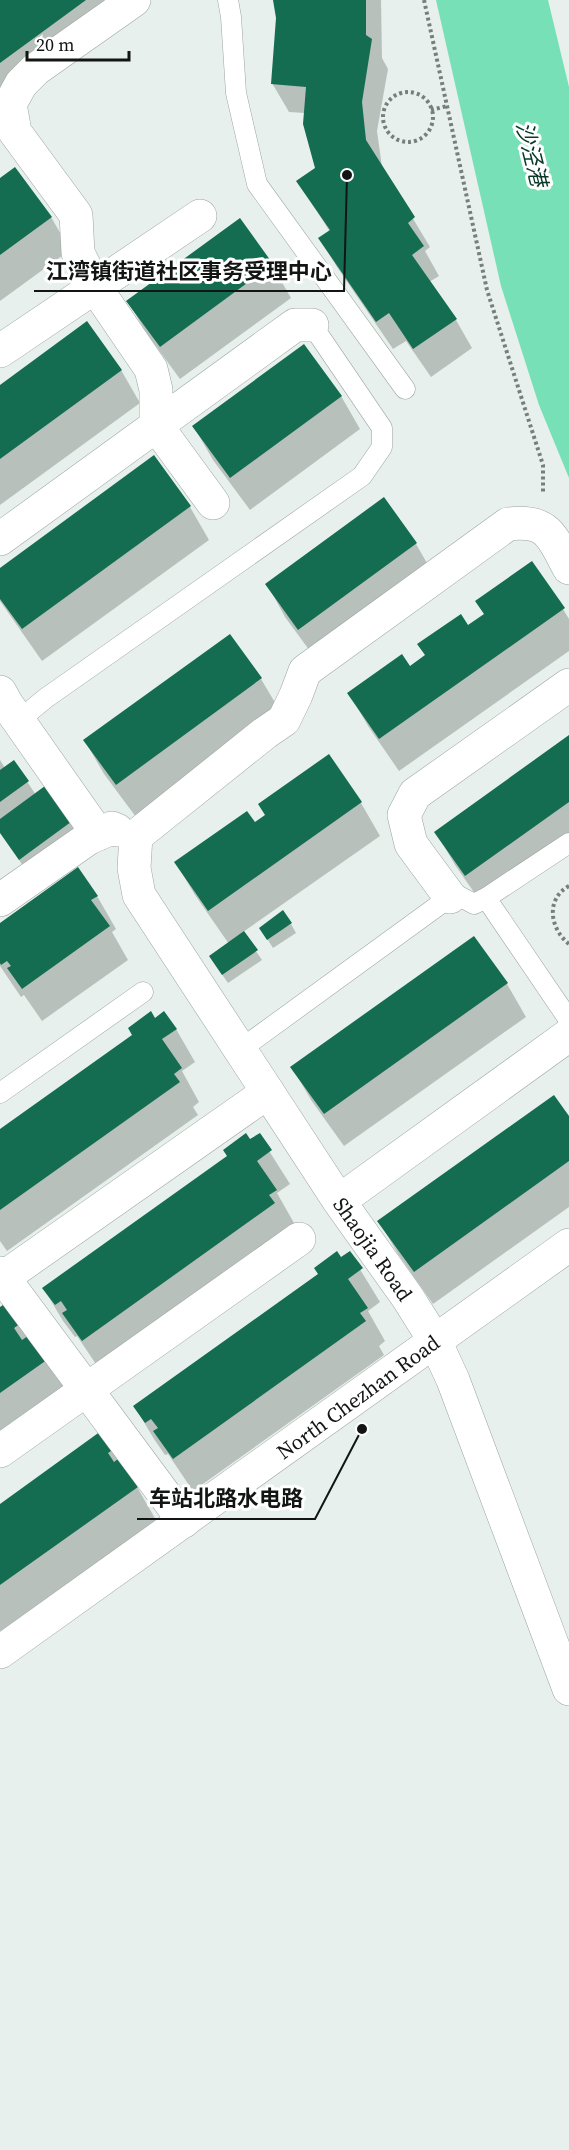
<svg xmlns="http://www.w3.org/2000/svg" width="569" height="2150" viewBox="0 0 569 2150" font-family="'Source Serif 4','Noto Sans SC',serif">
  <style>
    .water { fill: #77e0b7 }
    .shadow { fill: #0003 }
    .building { fill: #146d51 }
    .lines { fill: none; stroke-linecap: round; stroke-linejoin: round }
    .lane-casing { stroke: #9ca4a0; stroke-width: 21 }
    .street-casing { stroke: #9ca4a0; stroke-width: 34 }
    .secondary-casing { stroke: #9ca4a0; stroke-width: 34 }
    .path { stroke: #787e7b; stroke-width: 4; stroke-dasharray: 3 3; stroke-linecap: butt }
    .lane { stroke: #fff; stroke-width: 20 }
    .street { stroke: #fff; stroke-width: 33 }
    .secondary { stroke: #fff; stroke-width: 33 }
    .labels { text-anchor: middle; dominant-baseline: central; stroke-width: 6; stroke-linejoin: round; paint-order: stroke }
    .street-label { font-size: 21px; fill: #121513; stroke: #fff }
    .water-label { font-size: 22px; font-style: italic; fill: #073828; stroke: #fff }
    .leader { fill: none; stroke: #121513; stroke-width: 2 }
    .callout-dot { fill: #121513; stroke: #fff; stroke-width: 2 }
    .callout-label { font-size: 22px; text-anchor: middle; font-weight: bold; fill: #121513; stroke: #fff; stroke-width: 6; stroke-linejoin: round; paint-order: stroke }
  </style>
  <rect width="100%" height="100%" fill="#e7f0ec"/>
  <path class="water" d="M436,0H548L569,87V478L539,405L501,286Z"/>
  <path class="shadow" d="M0,0H149L0,109Z
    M274,0H381L382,58L388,69L377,131L382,167L430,247L425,251L439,276L429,282L456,320L472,348L431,377L406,341L393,349L337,267L320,239L330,232L298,181L316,169L305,113L289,112L272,83L278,18Z
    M0,180L51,217L70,250L0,301Z
    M239,220L272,265L291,298L180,379L147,334L128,301Z
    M121,370L140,403L0,505V386Z
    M341,396L360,429L250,510L213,460L194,427Z
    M153,457L190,507L209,540L42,661L0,601V570Z
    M383,499L416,544L435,577L318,662L285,617L267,584Z
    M563,609L569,619V651L399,771L368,726L349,693L409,668L468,627Z
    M261,679L280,711L136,817L104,774L85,741Z
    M569,737V848L485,908L455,865L436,832Z
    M328,756L361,803L380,836L243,932L262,960L228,983L210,957L229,944L195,895L176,863L255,824L266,816Z
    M0,760L5,768L14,762L36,795L49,785L84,837L30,876L0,832Z
    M97,896L116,929L112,932L128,960L42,1021L24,995L21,997L0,966V925Z
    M291,924L296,933L273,948L266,937Z
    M474,938L507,984L526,1017L344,1146L311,1100L292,1067Z
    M155,1020L176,1029L195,1062L182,1071L199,1102L193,1107L198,1115L7,1251L0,1241V1131Z
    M569,1119V1207L433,1304L398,1254L379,1221Z
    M259,1135L290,1184L277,1193L294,1223L102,1373L77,1336L75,1337L63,1321L44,1289Z
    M350,1253L380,1302L368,1311L385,1341L379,1346L384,1355L193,1491L168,1454L165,1455L154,1439L135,1407Z
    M8,1303L69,1390L0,1439V1309Z
    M101,1434L137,1487L156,1520L0,1631V1505Z"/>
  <path class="building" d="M0,0H86L0,63Z
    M273,0H366V35L372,39L362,102L366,140L415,217L408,223L424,246L412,255L457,319L413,349L389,313L376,322L318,238L330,230L296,181L315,168L303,124L306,87L271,84L276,18Z
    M15,167L52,217L0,255V178Z
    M240,218L273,264L160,347L126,301Z
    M87,321L122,370L0,459V385Z
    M304,344L342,396L230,478L192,426Z
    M154,455L191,506L22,629L0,599V568Z
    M384,497L417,543L298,630L265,584Z
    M532,561L565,608L379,739L347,693L402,654L410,666L425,655L417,644L461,614L468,625L484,614L475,601Z
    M230,634L262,678L116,785L83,740Z
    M569,735V802L465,876L434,832Z
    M329,754L362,802L208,911L174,862L247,811L255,822L265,815L258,804Z
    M14,760L29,781L0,802V770Z
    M49,783L75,819L19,860L0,833V819Z
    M78,867L98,896L91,900L110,926L22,989L7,968L11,966L7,961L1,965L0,963V923Z
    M283,910L292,923L267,940L259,928Z
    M244,931L258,950L222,975L209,956Z
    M474,936L508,983L324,1114L290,1067Z
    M151,1011L155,1018L164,1011L177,1029L162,1039L182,1068L174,1074L180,1082L0,1210V1129L132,1035L128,1028Z
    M554,1095L569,1116V1161L414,1272L377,1221Z
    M246,1133L250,1139L260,1133L272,1150L257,1161L277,1190L269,1195L275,1203L82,1341L62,1313L67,1310L61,1301L55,1305L42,1288L227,1156L223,1150Z
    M337,1251L341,1257L350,1251L363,1268L348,1279L368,1308L360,1313L366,1321L173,1459L153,1431L158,1428L151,1419L145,1423L133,1406L318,1274L314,1268Z
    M9,1301L24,1321L14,1328L22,1340L34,1332L51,1357L0,1393V1307Z
    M101,1431L114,1449L108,1453L114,1462L118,1459L138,1487L0,1585V1504Z"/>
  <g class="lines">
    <g class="lane-casing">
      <path id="lane" d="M228,0L231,17L236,93L257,184L405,389
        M18,721L46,698L362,476L382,447V428L312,325
        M486,898L569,1020
        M241,1049L450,897L459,896L474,904L486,898L569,843
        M0,1093L143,992"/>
    </g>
    <g class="street-casing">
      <path id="street" d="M134,0L36,69L21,84L10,104L15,132L76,215L78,253L95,287L151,369L156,390V425L213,503
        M0,351L200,216
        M0,539L295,325H312
        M0,692L6,703L98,834
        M136,836L134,868L139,895L339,1201L408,1298L435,1341L453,1380L569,1689
        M136,836L265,733L284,720L296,695L305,671L508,524C549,519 552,537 569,568
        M450,897L411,844L404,815L415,794L569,685
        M0,900L89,838L112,828L117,830
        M339,1201L569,1035
        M0,1273L184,1521
        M0,1280L268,1092
        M0,1451L299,1239"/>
    </g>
    <g class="secondary-casing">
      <path id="secondary" d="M0,1652L569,1245"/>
    </g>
    <path class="path" d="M424,0L487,290L543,465V492
      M383 117a25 25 0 1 1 50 0a25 25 0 1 1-50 0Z
      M431,110L447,106
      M569,886C545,899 550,929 569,944"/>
    <use href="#lane" class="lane"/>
    <use href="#street" class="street"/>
    <use href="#secondary" class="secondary"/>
  </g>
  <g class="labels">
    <g class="street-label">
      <text transform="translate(373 1249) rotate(55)">Shaojia Road</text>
      <text transform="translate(358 1397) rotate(-36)">North Chezhan Road</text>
    </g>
    <g class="water-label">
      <text transform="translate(532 154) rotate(76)">沙泾港</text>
    </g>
  </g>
  <path class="leader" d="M347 175L344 291H34M362 1429L315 1519H137"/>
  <g class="callout-dot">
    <circle cx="347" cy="175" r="6"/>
    <circle cx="362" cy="1429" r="6"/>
  </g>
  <g class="callout-label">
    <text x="189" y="279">江湾镇街道社区事务受理中心</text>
    <text x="226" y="1506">车站北路水电路</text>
  </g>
  <path d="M27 51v9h102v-9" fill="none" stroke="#121513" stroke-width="3"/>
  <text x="36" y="51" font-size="18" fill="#121513" stroke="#ffffff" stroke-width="4.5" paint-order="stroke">20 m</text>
</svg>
